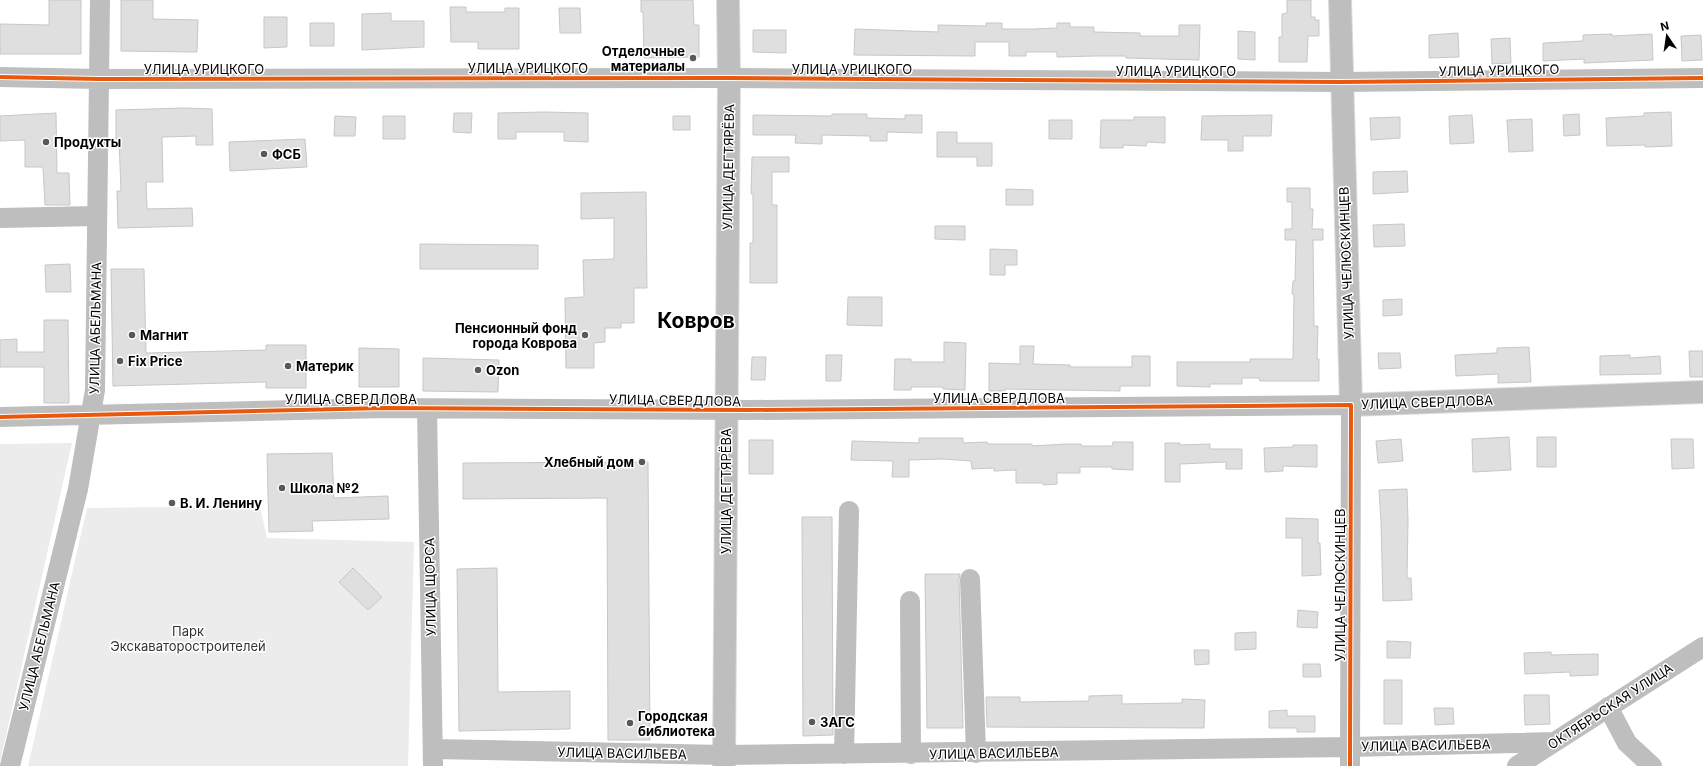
<svg xmlns="http://www.w3.org/2000/svg" width="1703" height="766" viewBox="0 0 1703 766" font-family="Inter,sans-serif">
  <style>
    .green { fill: #ececec }
    .building { fill: #dfdfdf; stroke: #c7c7c7 }
    .lines { fill: none; stroke-linecap: round; stroke-linejoin: round }
    .major-casing { stroke: #dbdbdb; stroke-width: 24 }
    .minor { stroke: #bebebe; stroke-width: 20 }
    .major { stroke: #bebebe; stroke-width: 22 }
    .cycleway-casing { stroke: #fff; stroke-width: 6 }
    .cycleway { stroke: #e8590c; stroke-width: 4 }
    .poi-dot { fill: #595959; stroke: #fff; stroke-width: 1.5 }
    .labels { text-anchor: middle; dominant-baseline: central; stroke-width: 3; stroke-linejoin: round; paint-order: stroke }
    .poi-label { font-size: 13px; font-weight: bold; fill: #000; stroke: #fff; text-anchor: start }
    .street-label { font-size: 13px; fill: #000; stroke: #fff }
    .park-label { font-size: 13px; fill: #333; stroke: #fff }
    .town-label { font-size: 21px; font-weight: bold; fill: #000; stroke: #fff }
  </style>
  <rect width="100%" height="100%" fill="#fff"/>
  <path class="green" d="M72,443L0,762V444Z
    M260,506L267,538L414,542L408,766H28L87,508Z"/>
  <path class="building" d="M49,0H81V54H0V24L49,25Z
    M121,0H153V19L198,20L197,52L121,51Z
    M641,0H693L694,25H699V57L644,58L643,12H641Z
    M1287,0H1311V17H1315V20H1319V36H1308L1307,62H1279V37H1282V14L1287,13Z
    M450,7H466V12H505V8H519V49H478V42H451Z
    M559,8H580L581,33H560Z
    M391,13V21H424V47L362,50V14Z
    M264,17H287V47L264,48Z
    M310,23H334V46H310Z
    M986,23H1002V29H1034L1057,28V23H1070V27H1094V32L1140,33V36H1179V25H1200L1199,60L1126,58V56H1094L1057,57V52H1026V56H1009V42H975V56L854,55L855,29L938,32V25L986,26Z
    M753,30H786V53L753,52Z
    M1238,31L1255,32V60L1238,59Z
    M1458,33L1459,57L1429,58V35Z
    M1612,34V36L1652,34L1653,60L1584,63V59L1543,61V43L1583,41V35Z
    M1701,35L1702,60L1682,61L1681,36Z
    M1510,38L1511,63L1492,64L1491,39Z
    M184,108L212,109L213,145H196V136L162,137L163,182H146L147,209L192,208L193,226L118,228L117,191H121L119,139H116V110Z
    M545,112L588,113V142L564,141V132H516V139H498V113Z
    M1671,112L1672,146L1645,147V145L1607,146L1606,118L1644,116V113Z
    M56,113L57,173H69L70,205H45L43,167H25V140L0,141V116Z
    M454,113H472L471,133L453,132Z
    M832,114H867V118L905,119V115H922V133L887,132V141H870V136L822,135V144L795,143L796,135H753V115L832,116Z
    M1579,114L1580,135L1564,136L1563,115Z
    M1272,115L1271,136H1243V151H1228V140H1201L1202,116Z
    M1472,115L1474,143L1450,144L1449,116Z
    M335,116L356,117L355,136H334Z
    M383,116H405V139H383Z
    M673,116H690V130H673Z
    M1134,117H1165V143L1147,142L1146,146L1123,145V148H1100L1101,120H1134Z
    M1400,117V138L1371,140L1370,118Z
    M1532,119L1533,151L1509,152L1507,120Z
    M1049,120H1072V139H1049Z
    M937,132H957V143H992V166H977V157H937Z
    M305,139L307,167L230,171L229,142Z
    M752,157H789V172H772V205H777V283H750V243H753V194H751Z
    M1407,171L1408,192L1373,194V172Z
    M1287,188H1310V209H1313L1312,229H1323V240H1313L1314,326H1318L1317,359H1319V381H1260L1259,378H1242V384H1210V387L1177,386V362H1250V359H1293L1294,294H1292L1293,281H1295L1296,240H1285V229H1292V202H1287Z
    M1006,189L1033,190V205H1006Z
    M646,192L647,288H634V323H621V328H605V342L594,343V368H566L565,298L584,297L583,260L614,259V218L581,219V193Z
    M1404,224L1405,246L1374,247L1373,225Z
    M935,226H965V240L935,239Z
    M420,244L538,245V269H420Z
    M990,249L1017,250V265H1005V275H990Z
    M70,264L71,292H46L45,265Z
    M111,269H144L146,353L266,350V345H306V388H266V382L113,386Z
    M848,297H882V326L847,325Z
    M1402,299V315L1383,316V300Z
    M44,320H68L69,403H44V367H0V340L17,339V352H44Z
    M944,342L966,343L965,390L943,389V387H911V390H894L895,359H911V362H944Z
    M1020,346H1034L1033,364L1070,365V367H1132V356H1150V386H1120V391L1005,389V391H989V363L1020,364Z
    M1529,347L1531,382L1498,383V374L1456,376L1455,355L1497,353V348Z
    M359,348L399,349V387H359Z
    M1689,351H1703V377H1690Z
    M1378,353H1400L1401,368L1379,369Z
    M826,355H842L841,381H826Z
    M1630,355V358L1660,356L1661,374L1600,375V356Z
    M752,357H766L765,380H751Z
    M423,358L499,360L498,392L423,391Z
    M1509,437L1511,470L1473,472L1472,439Z
    M1537,437H1556V467H1537Z
    M919,438H963V443L987,442L988,444H1032V446L1066,444H1081V446H1112L1113,442H1133V470L1112,469V467H1080V473H1057V484L1043,485V483H1016V470L994,471V468L972,469L971,461L943,459L909,460V477H892L893,461L851,460L852,441L919,443Z
    M1401,439L1403,461L1378,463L1376,441Z
    M1671,439H1693L1694,468L1672,469Z
    M749,440H773V474H749Z
    M1165,443H1180V445L1210,444V449H1242V469H1226V462L1180,464V482H1165Z
    M1293,445H1317V467L1283,466V471L1265,472L1264,448L1293,447Z
    M332,453L334,498L388,496L389,519L312,521L313,531L269,532L267,454Z
    M648,462L650,740H608L607,498L463,499V463Z
    M1407,489L1408,520L1407,578H1411L1412,600L1383,601L1381,521L1379,490Z
    M802,517H832L833,735L803,736Z
    M1286,518L1318,519V543H1320L1321,575L1302,576V538H1286Z
    M353,568L382,597L368,610L339,582Z
    M497,568L498,692L570,691V729L459,731L457,569Z
    M925,574H960L959,579L963,728H927Z
    M1298,610L1318,612L1317,628L1297,627Z
    M1256,632V649L1235,650V633Z
    M1387,641L1411,642L1410,658H1387Z
    M1194,650H1209V664L1195,665Z
    M1551,652V655L1598,654V675L1570,676V672L1525,674L1524,653Z
    M1303,664H1320L1321,677H1303Z
    M1384,680H1402V724H1384Z
    M1122,695V704L1182,703V699L1205,700L1204,728L987,727L986,697H1020V702L1089,701V696Z
    M1524,695H1549L1550,724L1525,725Z
    M1434,708H1453L1454,724L1435,725Z
    M1287,710V716H1315V732H1297V728H1269V711Z"/>
  <g class="lines">
    <g class="major-casing">
      <path id="major" d="M1340,0L1351,405L1703,392
        M724,766L729,78L728,0"/>
    </g>
    <path class="minor" d="M0,77L99,79L729,78L1341,82L1703,78
      M0,218L96,216
      M427,409L433,766
      M0,417L385,408L748,410L1351,405L1350,766
      M970,579L976,753
      M910,601L911,754
      M1608,707L1627,743L1652,766
      M433,749L724,755L1349,747L1554,742
      M844,754L849,511
      M10,766L78,489L95,390L100,0
      M1517,766L1703,647"/>
    <use href="#major" class="major"/>
    <g class="cycleway-casing">
      <path id="cycleway" d="M0,77L99,79L729,78L1341,82L1703,78
        M0,417L385,408L748,410L1351,405L1350,766"/>
    </g>
    <use href="#cycleway" class="cycleway"/>
  </g>
  <g class="poi-dot">
    <circle cx="693" cy="58" r="4"/>
    <circle cx="46" cy="142" r="4"/>
    <circle cx="264" cy="154" r="4"/>
    <circle cx="132" cy="335" r="4"/>
    <circle cx="585" cy="335" r="4"/>
    <circle cx="120" cy="361" r="4"/>
    <circle cx="288" cy="366" r="4"/>
    <circle cx="478" cy="370" r="4"/>
    <circle cx="642" cy="462" r="4"/>
    <circle cx="282" cy="488" r="4"/>
    <circle cx="172" cy="503" r="4"/>
    <circle cx="812" cy="722" r="4"/>
    <circle cx="630" cy="723" r="4"/>
  </g>
  <g class="labels">
    <g class="poi-label">
      <text x="685" y="51" text-anchor="end">Отделочные<tspan x="685" dy="15">материалы</tspan></text>
      <text x="54" y="142">Продукты</text>
      <text x="272" y="154">ФСБ</text>
      <text x="577" y="328" text-anchor="end">Пенсионный фонд<tspan x="577" dy="15">города Коврова</tspan></text>
      <text x="140" y="335">Магнит</text>
      <text x="128" y="361">Fix Price</text>
      <text x="296" y="366">Материк</text>
      <text x="486" y="370">Ozon</text>
      <text x="634" y="462" text-anchor="end">Хлебный дом</text>
      <text x="290" y="488">Школа №2</text>
      <text x="180" y="503">В. И. Ленину</text>
      <text x="638" y="716">Городская<tspan x="638" dy="15">библиотека</tspan></text>
      <text x="820" y="722">ЗАГС</text>
    </g>
    <g class="street-label">
      <text x="528" y="68">УЛИЦА УРИЦКОГО</text>
      <text x="204" y="69">УЛИЦА УРИЦКОГО</text>
      <text x="852" y="69">УЛИЦА УРИЦКОГО</text>
      <text transform="translate(1499 70) rotate(-1)">УЛИЦА УРИЦКОГО</text>
      <text x="1176" y="71">УЛИЦА УРИЦКОГО</text>
      <text transform="translate(728 167) rotate(-89)">УЛИЦА ДЕГТЯРЁВА</text>
      <text transform="translate(1346 263) rotate(-92)">УЛИЦА ЧЕЛЮСКИНЦЕВ</text>
      <text transform="translate(95 328) rotate(-89)">УЛИЦА АБЕЛЬМАНА</text>
      <text x="999" y="398">УЛИЦА СВЕРДЛОВА</text>
      <text x="351" y="399">УЛИЦА СВЕРДЛОВА</text>
      <text transform="translate(675 400) rotate(1)">УЛИЦА СВЕРДЛОВА</text>
      <text transform="translate(1427 402) rotate(-2)">УЛИЦА СВЕРДЛОВА</text>
      <text transform="translate(726 491) rotate(-90)">УЛИЦА ДЕГТЯРЁВА</text>
      <text transform="translate(1340 585) rotate(-90)">УЛИЦА ЧЕЛЮСКИНЦЕВ</text>
      <text transform="translate(430 587) rotate(-91)">УЛИЦА ЩОРСА</text>
      <text transform="translate(39 646) rotate(-76)">УЛИЦА АБЕЛЬМАНА</text>
      <text transform="translate(1610 706) rotate(-33)">ОКТЯБРЬСКАЯ УЛИЦА</text>
      <text transform="translate(1426 745) rotate(-1)">УЛИЦА ВАСИЛЬЕВА</text>
      <text transform="translate(622 753) rotate(1)">УЛИЦА ВАСИЛЬЕВА</text>
      <text transform="translate(994 753) rotate(-1)">УЛИЦА ВАСИЛЬЕВА</text>
    </g>
    <g class="park-label">
      <text x="188" y="631">Парк<tspan x="188" dy="15">Экскаваторостроителей</tspan></text>
    </g>
    <g class="town-label">
      <text x="696" y="320">Ковров</text>
    </g>
  </g>
  <g transform="translate(1667 36) rotate(347)" stroke="#ffffff" stroke-width="3" paint-order="stroke">
  <path d="M0-3L7 15L0 10L-7 15Z" fill="#000000"/>
  <text y="-6" font-size="11" font-weight="bold" text-anchor="middle" fill="#000000">N</text>
  </g>
</svg>
